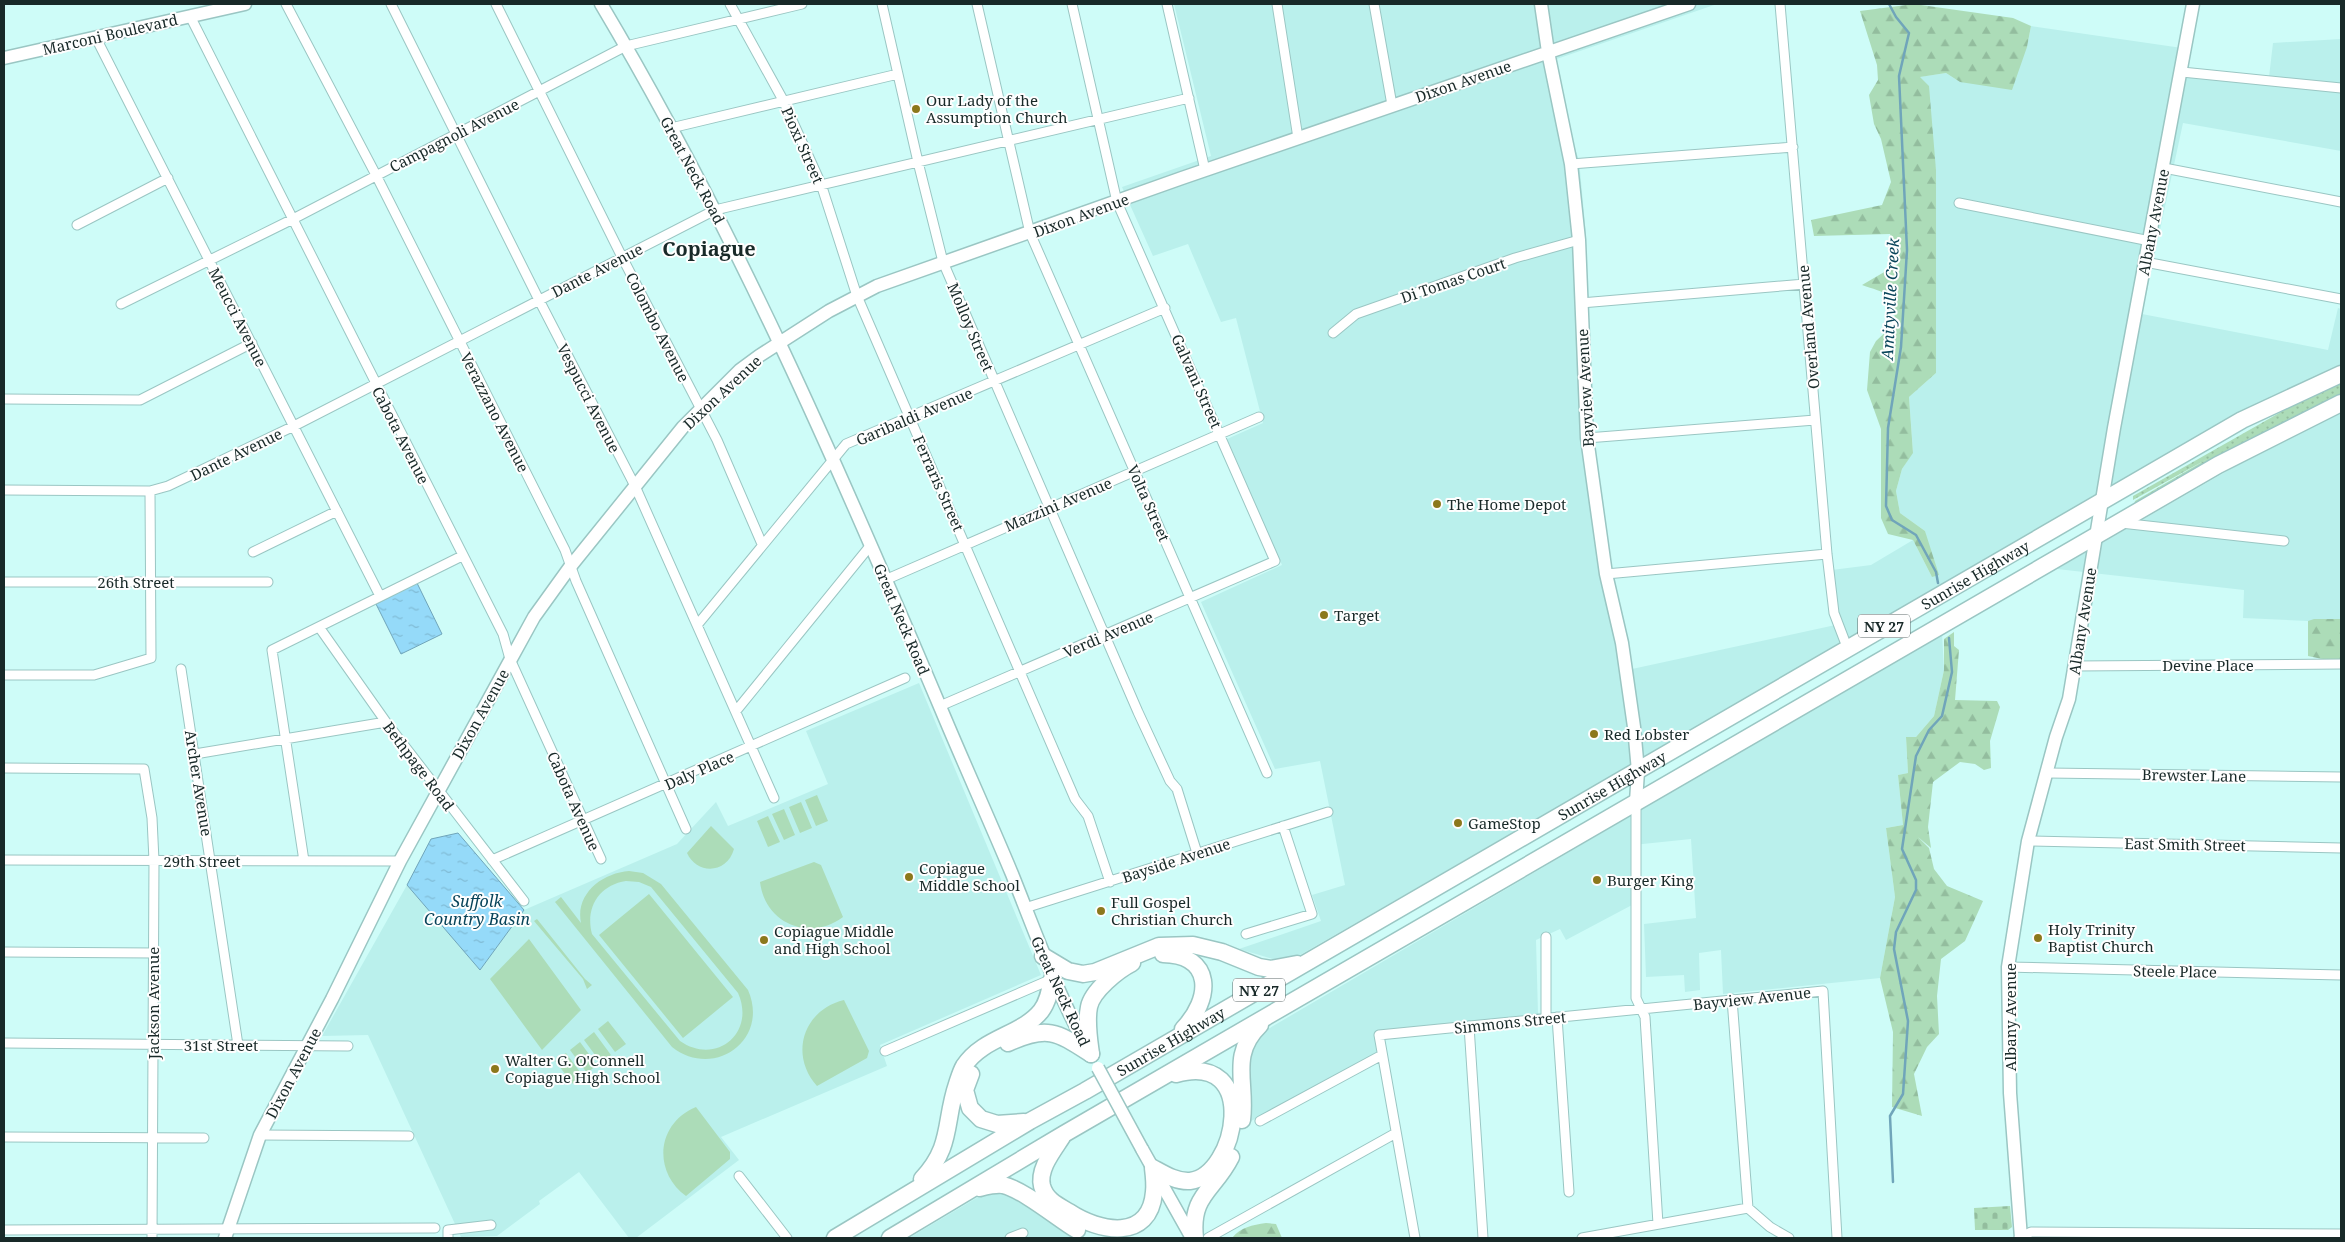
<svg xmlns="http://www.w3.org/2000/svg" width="2345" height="1242" viewBox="0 0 2345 1242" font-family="'Noto Serif',serif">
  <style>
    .built { fill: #baf0ec }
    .green { fill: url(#green-dots) }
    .forest { fill: url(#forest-firs) }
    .cemetery { fill: url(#cemetery-stones) }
    .pitch { fill: #acdcb8; fill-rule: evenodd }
    .water { fill: url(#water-ripples); stroke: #70a5ba }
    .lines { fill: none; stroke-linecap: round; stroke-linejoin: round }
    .stream { stroke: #70a5ba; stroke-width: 2.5 }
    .street-casing { stroke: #9ac6c3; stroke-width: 11 }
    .secondary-casing { stroke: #9ac6c3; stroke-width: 15 }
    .highway-casing { stroke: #9ac6c3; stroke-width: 19 }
    .street { stroke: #fff; stroke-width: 9 }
    .secondary { stroke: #fff; stroke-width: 12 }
    .highway { stroke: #fff; stroke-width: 16 }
    .secondary-bridge-casing { stroke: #9ac6c3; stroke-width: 15; stroke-linecap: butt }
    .secondary-bridge { stroke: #fff; stroke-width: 12 }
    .poi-dot { fill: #8c781c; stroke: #fefefe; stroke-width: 2 }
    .labels { text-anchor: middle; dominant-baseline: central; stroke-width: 4; stroke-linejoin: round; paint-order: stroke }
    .shield { fill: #fefefe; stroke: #5d6968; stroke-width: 1 }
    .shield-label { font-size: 14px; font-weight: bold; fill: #182928 }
    .street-label { font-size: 15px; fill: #182928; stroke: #fefefe }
    .poi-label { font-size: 15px; fill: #182928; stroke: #fefefe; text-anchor: start }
    .water-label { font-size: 16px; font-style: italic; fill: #08445a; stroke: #fefefe }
    .district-label { font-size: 20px; font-weight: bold; fill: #182928; stroke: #fefefe }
  </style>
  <defs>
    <pattern id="green-dots" width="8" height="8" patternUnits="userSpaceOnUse" patternTransform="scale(1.25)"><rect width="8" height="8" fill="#acdcb8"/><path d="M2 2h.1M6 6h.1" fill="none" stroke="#93bd9e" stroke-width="1.8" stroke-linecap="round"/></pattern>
    <pattern id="forest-firs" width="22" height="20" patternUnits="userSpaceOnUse" patternTransform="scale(1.25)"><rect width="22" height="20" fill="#acdcb8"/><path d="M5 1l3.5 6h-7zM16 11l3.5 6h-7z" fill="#93bd9e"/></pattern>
    <pattern id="cemetery-stones" width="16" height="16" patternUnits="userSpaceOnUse" patternTransform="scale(1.25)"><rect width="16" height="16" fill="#acdcb8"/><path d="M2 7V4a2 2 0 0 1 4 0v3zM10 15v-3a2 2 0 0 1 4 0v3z" fill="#93bd9e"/></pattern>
    <pattern id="water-ripples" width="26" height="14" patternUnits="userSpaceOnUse" patternTransform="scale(1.25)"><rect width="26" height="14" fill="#95daf9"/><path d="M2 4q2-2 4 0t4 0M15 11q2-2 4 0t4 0" fill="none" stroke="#80bbd5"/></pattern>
  </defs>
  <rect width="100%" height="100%" fill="#cefcf8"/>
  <path class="built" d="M1174,4H1717L1545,63L1579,160L1586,235L1585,323L1589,431L1609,576L1632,669L1840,624L1832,570L1871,565L1913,540L1932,577L1925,531L1900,513L1896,491L1902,469L1913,452L1909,397L1936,373V170L1919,77L1946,73L1960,82L2027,47L2031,26L2182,48L2178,67L2269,77L2273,43L2341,39V151L2183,123L2142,314L2328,350L2338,308L2341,309V366L2299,384L2168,456L1286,963L1239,949L1321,921L1312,895L1345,885L1320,761L1275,769L1201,602L1282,565L1227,439L1263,423L1236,318L1221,322L1188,244L1153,256L1122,187L1211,156Z
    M2341,412V619L2308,621L2243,618L2244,590L2057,569L2281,440Z
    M1942,633L1944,670L1934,716L1916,737L1906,738L1908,773L1898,775L1903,825L1886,828L1895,897L1880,978L1723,994L1721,950L1699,953L1700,990L1685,992L1684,975L1646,977L1644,924L1696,918L1691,839L1633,845L1632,905L1566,940L1560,929L1536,940L1538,1014L1376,1031L1380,1054L1251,1121V1039Z
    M919,683L1041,975L880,1045L887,1066L721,1137L739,1160L636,1238H629L579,1172L539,1201L540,1204L497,1236L461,1237L368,1035L322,1036L407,885L480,970L524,910L677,844L716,802L728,826L828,784L806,731Z
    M1003,1191L1082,1238H909L985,1193Z"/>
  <path class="green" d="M2341,382V395L2230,450L2134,505L2135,501L2209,458L2133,500V496L2295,404Z"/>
  <path class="forest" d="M1914,4L2013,18L2031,26L2027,47L2012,90L1960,82L1946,73L1920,77L1929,86L1936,170V373L1909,397L1913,453L1902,469L1896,491L1900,513L1925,531L1939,575L1932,577L1913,540L1888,534L1881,518V429L1867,390L1870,352L1876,341L1894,324C1897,293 1888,294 1862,285L1898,264L1890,234L1814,236L1811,220L1882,205L1891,182L1881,139L1874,124L1869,95L1878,80L1877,65L1860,11Z
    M2314,619H2341V659H2322L2308,656V621Z
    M1954,632V646L1959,650L1955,700L1997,701L2000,707L1990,741L1991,768L1984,770L1975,764L1960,762L1933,782L1928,827L1931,848L1918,837L1929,848L1934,869L1947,886L1983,901L1965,941L1941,959L1937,996L1939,1034L1927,1047L1914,1074L1922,1116L1892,1107L1893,1032L1880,978L1895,897L1886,828L1903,825L1898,775L1908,773L1906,737H1916L1934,716L1944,670V639Z
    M1266,1223L1276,1224L1282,1238H1232C1241,1227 1252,1225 1266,1223Z"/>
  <path class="cemetery" d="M2010,1206L2012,1227L2008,1230H1975L1974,1208Z"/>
  <path class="pitch" d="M817,795L828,821L816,826L805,800Z
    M801,802L812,828L800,833L789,807Z
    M784,809L795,835L784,840L772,814Z
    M768,816L780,842L768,847L757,821Z
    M711,826L734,849C727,874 697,875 687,853Z
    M814,862L821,865L843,917C810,942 765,924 760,882Z
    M629,871L643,873L661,884L748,990C770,1040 714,1080 672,1047L555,902L561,897L581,923C575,894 602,873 629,871ZM626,881L639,882L651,887L738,993C756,1033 716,1066 680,1041L592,934C585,908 599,885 626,881Z
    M649,894L733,997L683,1038L599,935Z
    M537,919L585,979L592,985L587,989L583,979L534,921Z
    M529,939L581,1010L542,1050L490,979Z
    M844,1000L869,1051L867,1058L817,1086C789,1055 803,1010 844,1000Z
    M608,1021L626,1044L615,1052L598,1029Z
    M594,1032L611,1055L601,1063L584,1040Z
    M580,1042L597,1065L587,1073L570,1050Z
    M566,1053L583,1076L573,1084L555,1061Z
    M696,1107L730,1152V1159L686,1196C652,1171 657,1123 696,1107Z"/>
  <path class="water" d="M417,583L442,634L401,654L376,604Z
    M458,833L524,910L480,970L407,885L431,839Z"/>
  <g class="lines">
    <path class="stream" d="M1889,4L1896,17L1909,33L1899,76L1907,250L1901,347L1888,428L1886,506L1892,520L1916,535L1936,572L1938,583
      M1893,1182L1890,1116L1903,1094L1908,1021L1894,949L1896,932L1916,890V880L1902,849L1916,756L1929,730L1942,716L1952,672L1949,638"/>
    <g class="street-casing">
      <path id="street" d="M286,4L376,175L565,550L576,581L686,829
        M391,4L539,300L635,486L774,798
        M496,4L622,257L717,440L762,544
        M730,4L783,100L821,184L857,296L1075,799L1088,816L1110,882
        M882,4L918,162L943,262L1138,712L1170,781L1177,789L1197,853
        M977,4L1030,233L1267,773
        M1167,4L1205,170
        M1277,4L1298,138
        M1374,4L1392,105
        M1780,4L1827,554L1834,613L1847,647
        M190,16L503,634L510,659L601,859
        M96,38L380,596
        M2182,72L2341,88
        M671,128L898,74
        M1571,164L1793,147
        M2164,168L2341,202
        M1959,203L2150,241
        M77,225L168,178
        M2145,262L2341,299
        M1581,303L1805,284
        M121,304L293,219L626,46L802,4
        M1333,333L1356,314L1515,258L1579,240
        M4,399L140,400L252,343
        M1587,438L1815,420
        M4,490L150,491L168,486L294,426L715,210L1189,98
        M2121,523L2284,541
        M253,552L337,511
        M1606,574L1827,554
        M885,580L1259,417
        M4,582H268
        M698,624L846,444L1165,308
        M319,627L386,722L524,901
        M2075,666L2341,664
        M181,669L238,1045
        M4,675H94L151,658L150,491
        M940,706L1275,561L1117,202L1072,4
        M736,711L870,546
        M195,754L386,722
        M4,768L144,769L152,818L154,861L152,1238
        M2048,773L2341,777
        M1636,802V998L1645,1017L1658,1224
        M2028,841L2341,848
        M4,860L400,861
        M492,860L905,678
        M304,861L272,650L462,556
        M1025,908L1328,812
        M1246,934L1312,914L1283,826
        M4,952L154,953
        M2008,967L2341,975
        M1732,999L1748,1208
        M1557,1017L1569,1192
        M1546,1018V937
        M1469,1026L1483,1238
        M4,1043L348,1046
        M885,1051L1052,979
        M1260,1121L1382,1055
        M260,1135L409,1136
        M4,1137L204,1138
        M739,1176L787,1238
        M4,1230L435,1228
        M448,1238V1230L491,1225
        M1010,1238L1023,1233
        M1208,1238L1396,1133
        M1415,1238L1379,1035L1823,991L1837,1238
        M1582,1238L1748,1208L1770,1227L1789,1238
        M2019,1238L2031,1232L2341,1234"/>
    </g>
    <g class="secondary-casing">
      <path id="secondary" d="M601,4C735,229 839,468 941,709C964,764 989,819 1012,874C1036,934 1057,993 1088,1050
        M1541,4L1548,52L1571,164L1579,240L1587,438L1606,574L1622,643L1634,727L1638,771L1636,802
        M4,58L245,4
        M1142,1149L1192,1238
        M225,1238L260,1135L332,999L400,861L534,617L570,567L683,427L740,370L759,356L829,311L877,286L1182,178L1689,4
        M2021,1238L2010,1093L2008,967L2028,841L2056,737L2069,699L2114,428L2193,4"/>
    </g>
    <g class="highway-casing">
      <g id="highway">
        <path d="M1163,954C1214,955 1212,999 1183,1029"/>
        <path d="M1043,956L1068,971L1083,974L1095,972L1159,946L1193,945L1222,952L1259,967L1271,969L1297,964"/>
        <path d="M1008,1043C1048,1025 1057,1032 1091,1054"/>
        <path d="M1091,1054C1089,1039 1086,1022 1089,1007C1092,991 1118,970 1132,963"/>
        <path d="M971,1074L965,1090L970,1108L981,1119L997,1124L1024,1122"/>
        <path d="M1242,1120C1247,1083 1229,1055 1260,1025"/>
        <path d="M1062,1137C1053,1151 1038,1169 1042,1186C1046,1200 1057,1205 1069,1212C1099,1232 1150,1242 1154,1192C1155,1184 1154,1176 1153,1168C1164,1174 1177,1182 1190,1181C1237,1176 1261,1050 1176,1074"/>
        <path d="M922,1179C953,1146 944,1122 957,1084C959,1078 961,1071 964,1066C983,1037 1022,1035 1041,1011C1048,1002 1050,990 1052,979"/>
        <path d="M980,1188C986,1186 997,1184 1003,1185C1024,1190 1057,1218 1077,1230"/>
        <path id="s1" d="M835,1238L1030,1121L1085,1091L2242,420L2341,374"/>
        <path d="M890,1238L1064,1134L2218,465L2341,403"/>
        <path d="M1195,1238C1190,1195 1214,1191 1231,1157"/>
      </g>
    </g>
    <use href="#street" class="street"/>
    <use href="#secondary" class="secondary"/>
    <use href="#highway" class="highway"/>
    <g class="secondary-bridge-casing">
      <path id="secondary-bridge" d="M1098,1068L1142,1149"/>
    </g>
    <use href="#secondary-bridge" class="secondary-bridge"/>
  </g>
  <g class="poi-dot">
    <circle cx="916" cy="109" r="5"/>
    <circle cx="1437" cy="504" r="5"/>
    <circle cx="1324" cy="615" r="5"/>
    <circle cx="1594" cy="734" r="5"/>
    <circle cx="1458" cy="823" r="5"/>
    <circle cx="909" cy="877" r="5"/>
    <circle cx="1597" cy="880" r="5"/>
    <circle cx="1101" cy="911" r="5"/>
    <circle cx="2038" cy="938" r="5"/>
    <circle cx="764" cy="940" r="5"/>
    <circle cx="495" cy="1069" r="5"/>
  </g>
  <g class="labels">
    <g class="shield">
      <rect x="1858" y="614.5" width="52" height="23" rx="4"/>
      <rect x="1233" y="978.5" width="52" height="23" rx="4"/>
    </g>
    <g class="shield-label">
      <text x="1884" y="626">NY 27</text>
      <text x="1259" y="990">NY 27</text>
    </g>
    <g class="street-label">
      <text transform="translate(110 34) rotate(-13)">Marconi Boulevard</text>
      <text transform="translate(1463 81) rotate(-19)">Dixon Avenue</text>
      <text transform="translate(454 135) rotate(-27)">Campagnoli Avenue</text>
      <text transform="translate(803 145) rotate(66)">Pioxi Street</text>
      <text transform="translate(693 170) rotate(62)">Great Neck Road</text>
      <text transform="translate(1081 215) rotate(-20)">Dixon Avenue</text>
      <text transform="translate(2153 222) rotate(-79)">Albany Avenue</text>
      <text transform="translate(597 270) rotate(-27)">Dante Avenue</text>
      <text transform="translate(1453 280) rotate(-19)">Di Tomas Court</text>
      <text transform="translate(238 317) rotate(63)">Meucci Avenue</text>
      <text transform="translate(658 327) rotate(63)">Colombo Avenue</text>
      <text transform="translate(971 327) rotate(67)">Molloy Street</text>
      <text transform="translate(1808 327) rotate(-95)">Overland Avenue</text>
      <text transform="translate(1197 381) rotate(66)">Galvani Street</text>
      <text transform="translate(1585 388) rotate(-93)">Bayview Avenue</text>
      <text transform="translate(722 392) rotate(-43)">Dixon Avenue</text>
      <text transform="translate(589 398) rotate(63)">Vespucci Avenue</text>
      <text transform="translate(495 412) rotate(63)">Verazzano Avenue</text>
      <text transform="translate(914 416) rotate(-23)">Garibaldi Avenue</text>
      <text transform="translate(401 435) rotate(63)">Cabota Avenue</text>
      <text transform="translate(236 454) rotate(-26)">Dante Avenue</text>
      <text transform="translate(939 483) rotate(66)">Ferraris Street</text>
      <text transform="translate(1149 503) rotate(66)">Volta Street</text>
      <text transform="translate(1058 504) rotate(-23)">Mazzini Avenue</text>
      <text stroke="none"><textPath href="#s1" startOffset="1319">Sunrise Highway</textPath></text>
      <text x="136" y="582">26th Street</text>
      <text transform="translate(902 619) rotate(67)">Great Neck Road</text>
      <text transform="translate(2082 621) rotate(-81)">Albany Avenue</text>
      <text transform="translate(1108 634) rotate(-23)">Verdi Avenue</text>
      <text x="2208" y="665">Devine Place</text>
      <text transform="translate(480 714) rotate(-61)">Dixon Avenue</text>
      <text transform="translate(419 766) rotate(53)">Bethpage Road</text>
      <text transform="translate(699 770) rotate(-24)">Daly Place</text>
      <text transform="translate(2194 775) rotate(1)">Brewster Lane</text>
      <text transform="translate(199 783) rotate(81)">Archer Avenue</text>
      <text stroke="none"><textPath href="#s1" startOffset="899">Sunrise Highway</textPath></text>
      <text transform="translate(574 801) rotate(66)">Cabota Avenue</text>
      <text transform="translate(2185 844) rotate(1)">East Smith Street</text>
      <text transform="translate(1176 860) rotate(-18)">Bayside Avenue</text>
      <text x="202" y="861">29th Street</text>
      <text transform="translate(2175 971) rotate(1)">Steele Place</text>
      <text transform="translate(1061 991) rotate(65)">Great Neck Road</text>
      <text transform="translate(1752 998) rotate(-6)">Bayview Avenue</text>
      <text transform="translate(153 1003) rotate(-90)">Jackson Avenue</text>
      <text transform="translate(2010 1017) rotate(-90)">Albany Avenue</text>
      <text transform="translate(1510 1022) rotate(-6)">Simmons Street</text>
      <text stroke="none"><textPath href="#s1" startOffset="389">Sunrise Highway</textPath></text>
      <text x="221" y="1045">31st Street</text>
      <text transform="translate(293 1073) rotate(-62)">Dixon Avenue</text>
    </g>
    <g class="poi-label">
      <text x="926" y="100">Our Lady of the<tspan x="926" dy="17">Assumption Church</tspan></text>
      <text x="1447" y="504">The Home Depot</text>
      <text x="1334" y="615">Target</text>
      <text x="1604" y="734">Red Lobster</text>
      <text x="1468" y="823">GameStop</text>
      <text x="919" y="868">Copiague<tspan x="919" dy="17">Middle School</tspan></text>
      <text x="1607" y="880">Burger King</text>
      <text x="1111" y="902">Full Gospel<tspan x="1111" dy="17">Christian Church</tspan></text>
      <text x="2048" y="929">Holy Trinity<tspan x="2048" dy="17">Baptist Church</tspan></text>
      <text x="774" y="931">Copiague Middle<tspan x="774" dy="17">and High School</tspan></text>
      <text x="505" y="1060">Walter G. O'Connell<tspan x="505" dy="17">Copiague High School</tspan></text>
    </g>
    <g class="water-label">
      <text transform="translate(1890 299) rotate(-87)">Amityville Creek</text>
      <text x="477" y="901">Suffolk<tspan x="477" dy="18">Country Basin</tspan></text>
    </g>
    <g class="district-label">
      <text x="709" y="248">Copiague</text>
    </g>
  </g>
  <rect width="2345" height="1242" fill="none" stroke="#182928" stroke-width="10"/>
</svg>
